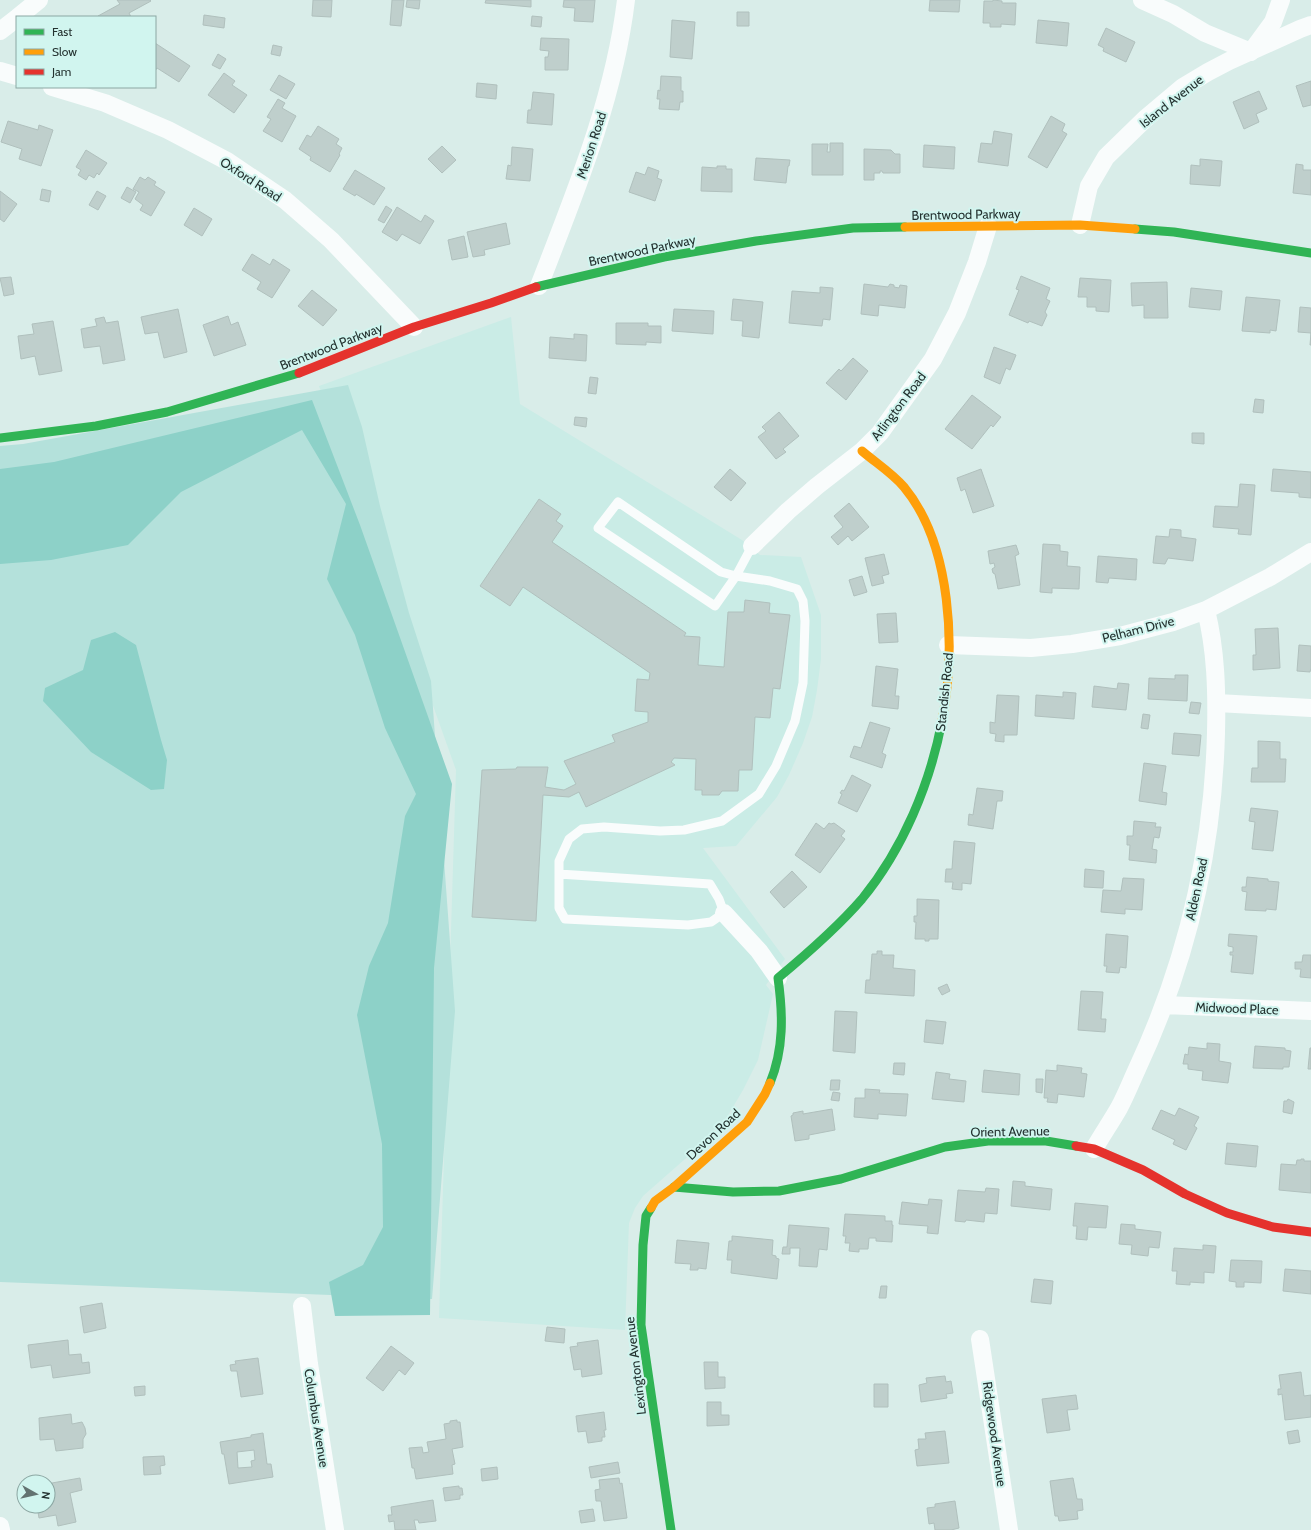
<svg xmlns="http://www.w3.org/2000/svg" width="1311" height="1530" viewBox="0 0 1311 1530" font-family="Cabin,sans-serif">
  <style>
    .built { fill: #caece6 }
    .green { fill: #b4e1db }
    .forest { fill: #8dd1c8 }
    .building { fill: #bfcfcc; stroke: #b0c0bd; fill-rule: evenodd }
    .lines { fill: none; stroke-linecap: round; stroke-linejoin: round }
    .lane { stroke: #f9fcfc; stroke-width: 9 }
    .street { stroke: #f9fcfc; stroke-width: 18 }
    .fast { stroke: #30b455; stroke-width: 9 }
    .slow { stroke: #ff9f0a; stroke-width: 9 }
    .jam { stroke: #e5322d; stroke-width: 9 }
    .labels { text-anchor: middle; dominant-baseline: central; stroke-width: 4; stroke-linejoin: round; paint-order: stroke }
    .street-label { font-size: 13px; fill: #243230; stroke: #d1f5ef }
  </style>
  <rect width="100%" height="100%" fill="#d9ede9"/>
  <path class="built" d="M511,317L520,404L742,540L760,555L801,557L821,615V659L817,690L812,717L803,743L789,775L777,797L736,846L703,848L785,959L766,985L773,994L758,1060L743,1090L727,1117L693,1152L643,1196L635,1208L629,1223L625,1330L439,1318L456,770L319,386Z"/>
  <path class="green" d="M348,385L362,427L380,506L409,613L431,681L455,1011L432,1299L0,1282V446L23,444Z"/>
  <path class="forest" d="M312,400L360,525L452,784L434,968L430,1315L335,1316L329,1282L363,1265L383,1227L382,1144L357,1015L369,966L388,923L405,816L416,794L385,728L355,635L327,579L346,504L302,430L181,492L128,545L51,560L0,564V469L54,462Z
    M115,632L136,645L161,740L167,760L164,789L151,790L91,752L43,701L45,688L83,670L91,640Z"/>
  <path class="building" d="M117,0H150L151,1L129,13L131,17H99L98,16L120,4Z
    M313,0H332L331,17L312,16Z
    M392,0H404L401,26L390,25Z
    M407,0H420L419,9L406,7Z
    M486,0H531V7L485,3Z
    M564,0H595L593,22L574,21L575,8L563,7Z
    M930,0H960L959,12L929,11Z
    M993,0L1002,1V3H1016L1015,25L1001,24V27H990V23H983L984,1H993Z
    M737,12H749V26H737Z
    M204,15L225,18L224,28L203,25Z
    M532,16L542,17L541,27L531,26Z
    M672,20L695,22L692,59L670,57Z
    M1038,20L1069,23L1067,46L1036,43Z
    M1106,28L1135,42L1126,62L1103,51L1104,48L1098,45Z
    M541,38L569,39L568,70H545V57H548L549,51L540,50Z
    M155,43L190,66L179,82L157,68L155,71Z
    M273,45L282,47L280,56L271,54Z
    M218,54L226,59L220,69L212,65Z
    M224,73L235,81L232,85L247,95L234,113L208,95Z
    M279,75L295,84L286,99L270,90Z
    M661,76L681,77V91H683V102H680L679,110L659,109L660,99H657L658,90L660,91Z
    M1311,81V105L1303,107L1296,86Z
    M477,83L497,85L496,99L476,97Z
    M1259,91L1267,109L1256,114L1259,122L1244,129L1233,102Z
    M533,92L554,94L552,125L527,123L528,110H531Z
    M278,99L285,103L282,108L296,116L282,142L263,131L271,119L267,117Z
    M1051,116L1065,124L1062,131L1067,134L1047,168L1028,157Z
    M8,121L38,130L39,125L53,130L41,166L19,159L22,149L1,142Z
    M318,126L339,139L336,144L342,148L339,154L340,155L330,172L310,160L311,157L299,149L307,135L311,137Z
    M994,131L1012,134L1008,166L978,162L981,143L992,144Z
    M830,143H843V175H812V144H828L827,152H830Z
    M924,145L955,147L954,169L923,167Z
    M442,146L456,160L442,173L428,159Z
    M512,147L533,149L530,181L506,179L508,165L511,166Z
    M864,149L891,150L895,154H900V173H883L882,171H880V173H874V180H864Z
    M86,150L107,163L99,175L97,173L94,178L89,175L86,180L78,175L81,170L76,167Z
    M756,158L790,160L789,166H788L786,183L754,180Z
    M1200,159L1222,161L1220,186L1190,184L1191,165L1200,166Z
    M1296,164L1303,165V170H1311V195L1293,193Z
    M717,166H726V169H732V192L701,191L702,167L717,168Z
    M648,167L659,171L657,178L662,180L655,201L629,192L636,172L645,175Z
    M355,170L385,188L374,205L356,194L355,196L343,189Z
    M140,177L145,180L148,177L156,182L154,185L165,192L151,216L140,210L143,205L135,199L139,192L133,189Z
    M127,187L136,192L130,203L121,198Z
    M42,189L51,191L49,202L40,200Z
    M0,191L17,204L4,222L0,219Z
    M97,191L106,196L98,210L89,205Z
    M386,206L392,210L384,223L378,220Z
    M397,207L421,222L425,215L434,221L420,244L402,234L397,241L382,232Z
    M194,208L212,219L202,236L184,225Z
    M506,223L510,244L484,250L485,255L473,257L467,232Z
    M464,236L468,257L452,260L448,240Z
    M252,254L270,265L273,259L290,270L272,298L257,289L261,282L242,270Z
    M1021,276L1050,288L1046,299L1050,301L1045,312L1047,315L1042,326L1029,321L1028,323L1009,315L1019,290L1016,289Z
    M11,277L14,294L4,296L0,278Z
    M1080,278L1111,280L1109,312L1096,311V307H1087V297H1078Z
    M1167,282L1168,318H1144V305L1132,306L1131,283Z
    M864,284L888,287L890,284L894,285V287L899,288L900,285L907,286L905,308L879,305L878,316L861,314Z
    M820,287L833,288L830,320L823,319L822,326L789,323L792,291L820,293Z
    M1191,288L1222,291L1220,310L1189,307Z
    M312,290L337,310L323,326L298,306Z
    M1246,297L1280,300L1276,331L1270,330V333L1242,331Z
    M733,299L763,302L759,338L742,336L743,321L731,320Z
    M1300,307L1311,308V345H1310L1311,333L1298,332Z
    M178,309L187,352L164,358L158,332L145,334L141,317Z
    M674,309L714,311L713,334L672,331Z
    M228,316L231,325L238,322L246,345L214,356L203,325Z
    M104,317L106,323L118,321L125,360L103,364L100,346L84,348L81,329L97,326L95,319Z
    M53,321L62,371L39,375L35,356L21,359L18,336L34,334L32,324Z
    M616,323H648V326H661V343L646,342V345L616,344Z
    M574,334L587,335L586,361L549,358L550,337L574,339Z
    M994,347L1016,355L1010,370L1006,368L1000,384L984,377Z
    M853,358L868,371L846,400L826,383L839,369L841,371Z
    M590,377L598,378L596,394L588,393Z
    M972,395L1001,417L993,427L991,425L972,449L945,429Z
    M1255,399L1264,400L1263,413L1253,412Z
    M779,412L799,436L783,449L786,452L776,459L758,437L766,431L762,427Z
    M575,417L587,418L586,427L574,425Z
    M1192,433H1204V444L1192,443Z
    M730,469L746,483L731,501L714,487Z
    M981,469L994,506L973,513L965,489L961,491L957,478Z
    M1273,469L1311,472V498L1299,497V493L1271,491Z
    M1240,484L1255,485L1251,535L1238,534L1239,529L1213,527L1215,506L1238,507Z
    M539,499L561,514L556,521L563,526L552,542L686,633L684,636L700,637L698,665L724,667L728,612H744L745,600L770,603L769,613L790,615L780,689L773,688L770,718L755,717L752,770H739L738,791H722L719,795H702V790H695L696,759L674,758L671,762L675,765L586,807L579,792L569,797L543,795L536,921L472,917L482,770L516,769L517,767H548L545,787L564,790L576,784L564,761L615,742L612,735L648,722V712L635,711L637,679L649,680L650,673L523,587L510,606L480,586Z
    M849,503L869,527L852,541L848,536L838,545L831,537L843,527L834,516Z
    M1170,529L1181,530V537L1196,539L1193,561L1168,558L1165,564L1153,563L1156,536L1169,537Z
    M1043,544L1060,545V551L1068,552L1067,566L1080,567L1079,589L1052,588V593L1040,592Z
    M1016,545L1019,554L1015,556L1020,585L998,589L995,574L993,573L992,569L995,567L994,563L990,564L988,551Z
    M884,554L889,574L882,576L884,583L872,586L865,558Z
    M1098,556L1137,559L1136,580L1109,578L1108,583L1096,582Z
    M862,576L867,592L854,596L849,580Z
    M896,613L898,642L879,643L877,614Z
    M1278,628L1280,668L1253,670V655H1256L1255,629Z
    M1299,645L1311,646V668L1310,672L1297,671Z
    M876,666L898,669L895,696H899L898,709L872,706Z
    M1175,675H1188L1187,701L1148,699L1149,678L1175,679Z
    M1118,683L1129,684L1126,710L1092,707L1094,686L1117,689Z
    M1063,692L1076,693L1074,719L1035,716L1036,695L1063,697Z
    M997,695L1019,696L1017,735H1004V742L995,741L996,734L990,733V722L995,723Z
    M1191,702L1201,703L1199,714L1189,713Z
    M1143,714L1150,715L1148,729L1141,728Z
    M870,722L890,728L882,753L886,755L882,768L850,757L854,746L861,748Z
    M1174,733L1201,735L1199,756L1172,754Z
    M1258,741L1280,742V759H1286L1285,782H1251L1252,768H1258Z
    M1144,763L1166,766L1162,792L1167,793L1166,805L1139,801Z
    M852,775L871,785L857,812L838,803L842,794L840,793L842,790L844,791Z
    M977,788L1003,791L1002,801H997L993,829L968,825L969,814L973,815Z
    M1251,808L1278,811L1273,851L1252,849L1255,822L1249,821Z
    M1134,821L1156,823L1155,827H1161L1159,838L1154,837L1152,849L1157,850L1156,863L1129,860L1130,845H1127V836H1133Z
    M816,823L824,829L829,823L831,824L834,823L845,831L841,836L845,839L820,873L795,855Z
    M954,841L975,843L971,884L962,883V890L952,889L953,882H945L946,869H952Z
    M1085,869L1104,871L1103,888L1084,887Z
    M792,871L807,887L784,908L770,892Z
    M1247,877L1268,879V881L1279,882L1276,910L1266,909V911L1245,910L1247,892L1242,891V887H1246Z
    M1123,878L1144,879L1142,910L1125,909V914L1101,912L1103,890L1121,891Z
    M917,899L939,900L938,939H929V941H925V939H915L916,922H914V916H917Z
    M1106,934L1128,936L1126,968L1120,967L1119,973L1106,972L1107,966H1104Z
    M1229,934L1257,936L1253,974L1231,972L1233,955H1230V952H1233V947L1228,946Z
    M877,951H882V955H894L893,968L915,970L914,996L865,993L866,980H870L872,954H877Z
    M1303,955H1311V978L1300,977L1301,969H1295V962H1302Z
    M947,984L950,991L942,995L938,988Z
    M1081,991L1103,992L1101,1019H1106L1105,1032L1078,1030Z
    M835,1011L857,1012L855,1053L833,1051Z
    M926,1020L946,1022L943,1044L924,1042Z
    M1207,1043L1220,1044L1219,1061L1231,1063L1228,1083L1202,1080L1203,1071L1188,1069V1064H1183L1185,1054L1188,1055L1189,1047L1207,1049Z
    M1255,1046L1285,1048V1050L1291,1051L1289,1067H1283V1069L1253,1068Z
    M1310,1048H1311V1069H1308Z
    M894,1063H905L904,1075L893,1074Z
    M1057,1065L1082,1068L1081,1073L1087,1074L1084,1097L1058,1094L1057,1103L1047,1102L1048,1098H1044L1046,1070L1057,1071Z
    M984,1070L1020,1074L1019,1095L982,1092Z
    M936,1072L950,1074L949,1079L966,1081L964,1102L932,1099Z
    M1036,1079H1043L1042,1093L1036,1092Z
    M831,1080H840L839,1090H830Z
    M865,1089L880,1090L879,1093L908,1094L906,1116L878,1114V1119L854,1117L855,1098H865Z
    M833,1092L840,1093L839,1101L831,1100Z
    M1288,1099L1294,1102L1292,1114L1283,1112L1284,1101H1287Z
    M1179,1108L1199,1117L1194,1126L1197,1128L1186,1150L1173,1144L1175,1140L1152,1129L1161,1110L1175,1116Z
    M832,1109L835,1130L809,1135V1139L795,1141L791,1116L793,1115V1113L803,1111V1114Z
    M1227,1143L1258,1146L1256,1167L1225,1164Z
    M1301,1159H1304V1161H1311V1193L1279,1190L1281,1164L1296,1165L1297,1160H1301Z
    M1013,1181L1025,1182V1186L1052,1189L1050,1210L1011,1206Z
    M986,1188L999,1189L997,1214L985,1213L984,1222L966,1220L965,1222L955,1221L958,1190L985,1192Z
    M929,1199L942,1200L938,1234L927,1233L928,1226L899,1224L902,1202L928,1205Z
    M1075,1203L1108,1206L1106,1228L1088,1227L1087,1240L1076,1239L1077,1226H1073Z
    M845,1214L885,1216V1221H892V1225H893L892,1242L876,1241V1238H869L868,1249H859V1252L849,1251L850,1243H845L846,1236H843Z
    M1121,1224L1135,1225V1229L1161,1232L1159,1248L1149,1247L1148,1256L1131,1254L1132,1245L1119,1244Z
    M789,1225L829,1228L827,1250L819,1249L817,1267L799,1266L800,1248H790V1254H782L783,1247H787Z
    M732,1236L773,1240L772,1255L776,1256V1258L779,1259L777,1279L731,1273L732,1260H727L729,1241H732Z
    M677,1240L709,1243L706,1269L698,1268V1270H690L691,1264L675,1263Z
    M1203,1245L1216,1246L1214,1273L1204,1272V1283L1190,1282V1285L1176,1284L1177,1271H1172L1174,1248L1203,1250Z
    M1231,1260L1262,1261L1261,1283L1244,1282V1287H1236V1282L1229,1281Z
    M1285,1269L1311,1271V1294L1283,1291Z
    M1034,1279L1053,1281L1051,1304L1031,1302Z
    M881,1286H887L886,1298H879Z
    M102,1303L106,1328L84,1333L80,1307Z
    M547,1327L565,1329L564,1343L545,1341Z
    M68,1340L69,1355L81,1354L82,1363L89,1362L90,1373L53,1378L51,1365L31,1368L28,1345Z
    M598,1340L602,1374L582,1377L581,1369L574,1370L570,1347L578,1346L577,1343Z
    M391,1346L414,1363L405,1375L399,1370L383,1391L366,1378Z
    M258,1358L263,1394L241,1397L237,1371H231L230,1365L236,1364L235,1361Z
    M704,1362H718V1377H725V1388L705,1389Z
    M1301,1372L1304,1396L1311,1395V1417L1285,1420L1282,1394L1278,1395V1389H1281L1279,1375Z
    M945,1376L946,1382L951,1381L953,1393L946,1394L947,1398L921,1402L919,1385L927,1383L926,1378Z
    M874,1384H888V1407H874Z
    M145,1386V1395L135,1396L134,1387Z
    M1076,1395L1078,1409L1067,1410L1070,1430L1047,1433L1042,1399Z
    M707,1402H721V1415H729V1425L707,1426Z
    M604,1412L606,1430H604L605,1437H602V1441L588,1443L586,1431L578,1432L576,1416Z
    M71,1414L72,1424L82,1422L85,1428L86,1434L83,1439V1448L56,1451L54,1439L40,1440L39,1418Z
    M457,1420V1422H460L463,1447L452,1449L455,1464L452,1465L453,1474L416,1479L414,1468H412L409,1448L422,1447L423,1453L429,1452L427,1442L446,1439L444,1424L450,1423V1421Z
    M1298,1430L1300,1442L1289,1444L1287,1432Z
    M945,1431L949,1463L917,1466L915,1450L919,1449L918,1439H926L925,1433Z
    M263,1433L267,1464H271L273,1477L229,1484L224,1454H222L220,1442L251,1437V1435ZM254,1450L255,1460L251,1461L252,1467L238,1468L237,1452Z
    M164,1456L165,1465L160,1466L161,1474L144,1475L143,1457Z
    M618,1462L620,1473L591,1478L589,1467Z
    M497,1467L498,1479L482,1481L481,1469Z
    M80,1478L82,1490L70,1493L76,1522L58,1526L56,1515L39,1518L37,1506H48V1496L54,1495L52,1483Z
    M619,1478L620,1484L622,1483L627,1518L604,1521L601,1501H596L595,1490L600,1489L599,1480Z
    M1073,1478L1077,1499H1082L1083,1510L1077,1511L1078,1519L1059,1521L1058,1516H1055L1050,1481Z
    M459,1486V1488H462L463,1495H460V1499L445,1501L443,1488Z
    M433,1500L436,1521L419,1523L418,1520H414L416,1530H395L394,1521L389,1522L388,1515H392L391,1507Z
    M955,1501L959,1528L951,1530H935L934,1523L929,1524L927,1508L935,1507V1504Z
    M593,1509L595,1521L581,1523L579,1511Z"/>
  <g class="lines">
    <path class="lane" d="M618,502L721,572L736,576L715,606L598,528Z
      M559,874L710,884L719,899L724,913L711,922L688,925L565,919L559,908V861L569,839L582,829L604,827L660,831L684,830L722,821L759,794L776,766L795,721L803,683L805,621L803,601L797,589L770,581L736,576L752,546"/>
    <path class="street" d="M1142,0L1173,14L1205,33L1251,52L1273,22L1281,0
      M18,17L39,0
      M0,31L17,18
      M0,71L17,76
      M52,87L105,103L168,130L227,161L285,200L331,240L414,327
      M1080,225L1089,186L1106,157L1145,119L1183,87L1208,72L1229,61L1300,29L1311,25
      M539,286C575,193 614,100 626,0
      M752,546L788,511L817,486L862,451L880,433L933,359L957,313L977,262L988,226
      M948,645L1031,648L1072,644L1120,636L1173,622L1206,610L1270,577L1311,552
      M1217,703L1311,708
      M724,913L759,951L778,978
      M1164,1005L1311,1011
      M1094,1149C1102,1135 1111,1122 1119,1108C1126,1095 1131,1082 1137,1069C1186,964 1213,849 1216,733C1217,691 1216,651 1206,610
      M302,1306L309,1364L335,1530
      M980,1339L1009,1530
      M0,1526L1,1530"/>
    <path class="fast" d="M1135,229L1174,232L1311,253
      M536,287L664,257L756,241L853,228L905,227
      M0,438L96,426L167,412L299,373
      M770,1083C784,1049 783,1014 778,978C808,953 837,928 862,899C903,849 930,784 942,721
      M674,1187L733,1192L779,1191L841,1179L945,1147L988,1141H1046L1076,1146
      M651,1208L646,1216L643,1245L641,1325L671,1530"/>
    <path class="slow" d="M905,227L1080,225L1135,229
      M862,451C876,463 892,473 904,487C952,545 956,649 942,721
      M651,1208L655,1201L674,1187L747,1122L765,1094L770,1083"/>
    <path class="jam" d="M299,373L414,327L491,303L536,287
      M1076,1146L1094,1149L1143,1170L1185,1194L1227,1213L1273,1227L1311,1232"/>
  </g>
  <g class="labels">
    <g class="street-label">
      <text transform="translate(1171 101) rotate(-38)">Island Avenue</text>
      <text transform="translate(591 145) rotate(-72)">Merion Road</text>
      <text transform="translate(251 179) rotate(33)">Oxford Road</text>
      <text transform="translate(966 214) rotate(-1)">Brentwood Parkway</text>
      <text transform="translate(642 250) rotate(-12)">Brentwood Parkway</text>
      <text transform="translate(331 346) rotate(-21)">Brentwood Parkway</text>
      <text transform="translate(898 406) rotate(-53)">Arlington Road</text>
      <text transform="translate(1138 629) rotate(-14)">Pelham Drive</text>
      <text transform="translate(944 692) rotate(-84)">Standish Road</text>
      <text transform="translate(1196 889) rotate(-78)">Alden Road</text>
      <text transform="translate(1237 1008) rotate(2)">Midwood Place</text>
      <text transform="translate(1010 1131) rotate(-1)">Orient Avenue</text>
      <text transform="translate(713 1134) rotate(-43)">Devon Road</text>
      <text transform="translate(635 1366) rotate(-97)">Lexington Avenue</text>
      <text transform="translate(317 1418) rotate(81)">Columbus Avenue</text>
      <text transform="translate(995 1434) rotate(82)">Ridgewood Avenue</text>
    </g>
  </g>
  <rect x="16" y="16" width="140" height="72" fill="#d1f5ef" stroke="#8ca7a3"/>
  <rect x="24" y="29" width="20" height="6" fill="#30b455" stroke="#8ca7a3"/>
  <text x="52" y="36" font-size="12" fill="#243230">Fast</text>
  <rect x="24" y="49" width="20" height="6" fill="#ff9f0a" stroke="#8ca7a3"/>
  <text x="52" y="56" font-size="12" fill="#243230">Slow</text>
  <rect x="24" y="69" width="20" height="6" fill="#e5322d" stroke="#8ca7a3"/>
  <text x="52" y="76" font-size="12" fill="#243230">Jam</text>
  <g transform="translate(36 1494) rotate(98)"><circle r="19" fill="#d1f5ef" stroke="#8ca7a3"/>
  <path d="M0-3L7 15L0 10L-7 15Z" fill="#637371"/>
  <text y="-6" font-size="11" font-weight="bold" text-anchor="middle" fill="#243230">N</text>
  </g>
</svg>
